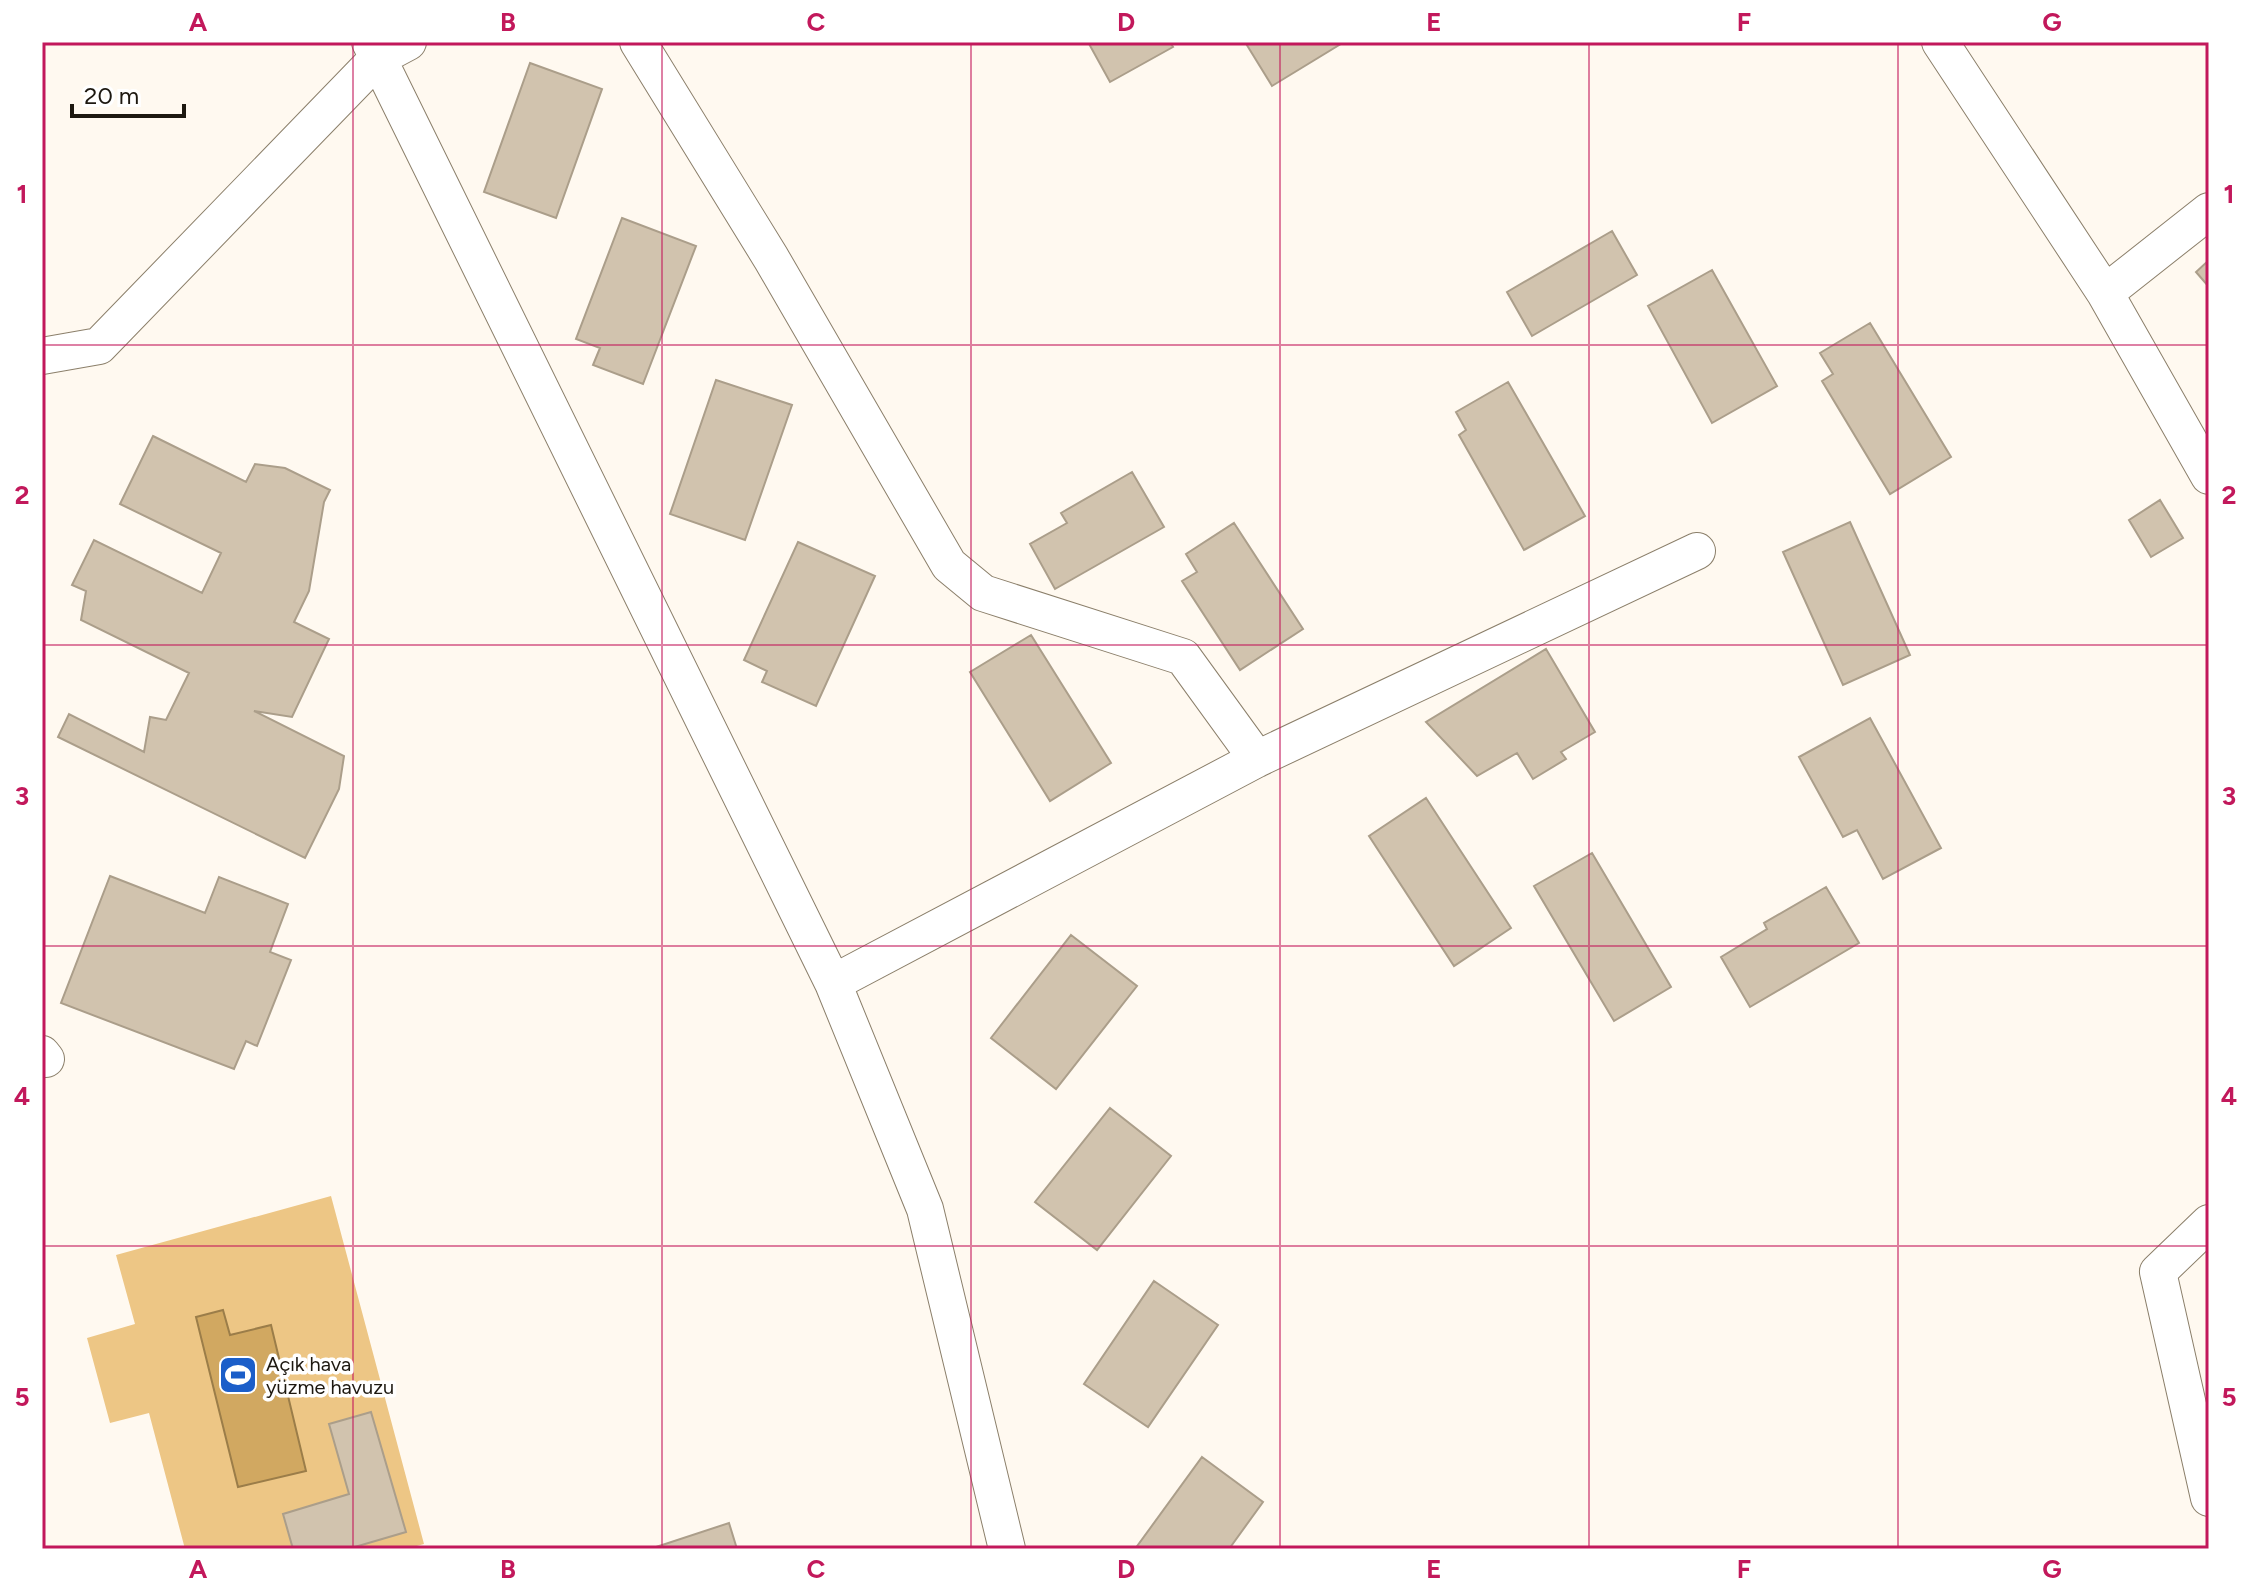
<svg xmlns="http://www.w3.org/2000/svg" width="2251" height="1591" viewBox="0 0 2251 1591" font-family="Figtree,sans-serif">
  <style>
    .green { fill: #edc685 }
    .water { fill: #d1a861; stroke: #9b7d49; stroke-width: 2 }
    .building { fill: #d1c3ae; stroke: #ab9e8a; stroke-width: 2 }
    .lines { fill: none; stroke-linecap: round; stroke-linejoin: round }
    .minor-casing { stroke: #8b7f6a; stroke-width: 38 }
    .minor { stroke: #fff; stroke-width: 36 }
    .grid { fill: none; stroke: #c2185b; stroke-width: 2; stroke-opacity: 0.55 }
    .labels { text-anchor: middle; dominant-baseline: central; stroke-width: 7; stroke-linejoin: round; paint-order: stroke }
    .poi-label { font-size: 20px; fill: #1d1810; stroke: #fff; text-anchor: start }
    .neatline { fill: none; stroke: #c2185b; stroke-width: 3 }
    .grid-label { font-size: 26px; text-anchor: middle; font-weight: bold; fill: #c2185b }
  </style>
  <rect width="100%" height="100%" fill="#fff9f0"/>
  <path class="green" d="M331,1196L424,1544L406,1549H185L149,1413L110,1423L87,1338L135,1324L116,1255Z"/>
  <path class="water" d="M223,1310L230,1335L271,1325L306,1471L238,1487L196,1317Z"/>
  <path class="building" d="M1088,42H1170L1173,47L1110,82Z
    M1245,42H1344L1272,86Z
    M530,63L602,89L556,218L484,192Z
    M622,218L696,246L643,384L593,365L600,348L576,339Z
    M1612,231L1637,275L1532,336L1507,292Z
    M2209,260V287L2196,272Z
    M1712,270L1777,386L1712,423L1648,306Z
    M1870,323L1951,457L1890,494L1822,381L1833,374L1820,353Z
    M716,380L792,405L745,540L670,514Z
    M1508,382L1585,516L1524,550L1459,435L1466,430L1456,412Z
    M153,436L246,482L255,464L285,468L330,490L324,502L309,591L294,622L329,639L292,717L254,711L344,756L339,789L305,858L58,737L69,714L144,752L150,717L166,720L189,673L81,620L86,591L72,585L94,540L202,593L221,553L120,504Z
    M1132,472L1164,527L1055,589L1030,544L1067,523L1061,513Z
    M2160,500L2183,538L2151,557L2129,520Z
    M1850,522L1910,655L1843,685L1783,552Z
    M1234,523L1303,629L1240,670L1182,581L1197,572L1186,554Z
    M798,542L875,576L816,706L762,682L767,671L744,660Z
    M1031,635L1111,763L1050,801L970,672Z
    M1546,649L1595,732L1561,752L1566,759L1533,779L1517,753L1477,776L1426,722Z
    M1870,718L1941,848L1883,879L1857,830L1843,837L1799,757Z
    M1426,798L1511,928L1454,966L1369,836Z
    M1592,853L1671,987L1614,1021L1534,886Z
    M110,876L205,913L219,877L288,904L270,952L291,960L257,1046L246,1041L234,1069L61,1003Z
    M1826,887L1859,943L1750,1007L1721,957L1767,929L1764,923Z
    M1071,935L1137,986L1056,1089L991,1038Z
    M1110,1108L1171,1156L1097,1250L1035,1202Z
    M1154,1281L1218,1325L1148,1427L1084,1384Z
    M371,1412L406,1532L348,1549H293L283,1514L349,1494L329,1424Z
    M1202,1457L1263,1502L1229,1549H1135Z
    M729,1523L737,1549H650Z"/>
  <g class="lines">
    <g class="minor-casing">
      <path id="minor" d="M370,42L833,983L925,1209L1007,1549
        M638,42L771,258L949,565L983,593L1183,657L1257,759
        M1940,42L2105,293L2209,476
        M2105,293L2209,211
        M42,356L99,346L378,58L408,42
        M833,983L1257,759L1697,551
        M42,1054L46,1059
        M2209,1223L2158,1272L2209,1498"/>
    </g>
    <use href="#minor" class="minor"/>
  </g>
  <path class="grid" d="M353,42V1549M662,42V1549M971,42V1549M1280,42V1549M1589,42V1549M1898,42V1549M42,345H2209M42,645H2209M42,946H2209M42,1246H2209"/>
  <defs>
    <g id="stadium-square" transform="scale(2)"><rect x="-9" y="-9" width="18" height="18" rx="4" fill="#1b5ec9" stroke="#fff"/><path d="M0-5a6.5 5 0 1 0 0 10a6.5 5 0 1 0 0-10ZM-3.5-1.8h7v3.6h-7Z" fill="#fff"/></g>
  </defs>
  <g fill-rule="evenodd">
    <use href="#stadium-square" x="238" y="1375"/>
  </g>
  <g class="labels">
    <g class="poi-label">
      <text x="266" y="1364">Açık hava<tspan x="266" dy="23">yüzme havuzu</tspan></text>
    </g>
  </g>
  <rect width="2251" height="1591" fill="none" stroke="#ffffff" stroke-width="88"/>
  <path d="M72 104v12h112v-12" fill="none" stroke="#1d1810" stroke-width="4"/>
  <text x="84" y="104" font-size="24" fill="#1d1810" stroke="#ffffff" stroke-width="6" paint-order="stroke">20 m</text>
  <rect x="44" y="44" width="2163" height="1503" class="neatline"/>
  <g class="grid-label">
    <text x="198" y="31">A</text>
    <text x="508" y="31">B</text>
    <text x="816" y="31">C</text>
    <text x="1126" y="31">D</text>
    <text x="1434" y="31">E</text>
    <text x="1744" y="31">F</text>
    <text x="2052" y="31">G</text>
    <text x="22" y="203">1</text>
    <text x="2229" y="203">1</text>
    <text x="22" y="504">2</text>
    <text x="2229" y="504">2</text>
    <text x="22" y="805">3</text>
    <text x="2229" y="805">3</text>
    <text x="22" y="1105">4</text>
    <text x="2229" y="1105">4</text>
    <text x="22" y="1406">5</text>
    <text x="2229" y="1406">5</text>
    <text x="198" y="1578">A</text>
    <text x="508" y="1578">B</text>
    <text x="816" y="1578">C</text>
    <text x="1126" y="1578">D</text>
    <text x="1434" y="1578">E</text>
    <text x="1744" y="1578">F</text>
    <text x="2052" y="1578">G</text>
  </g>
</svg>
